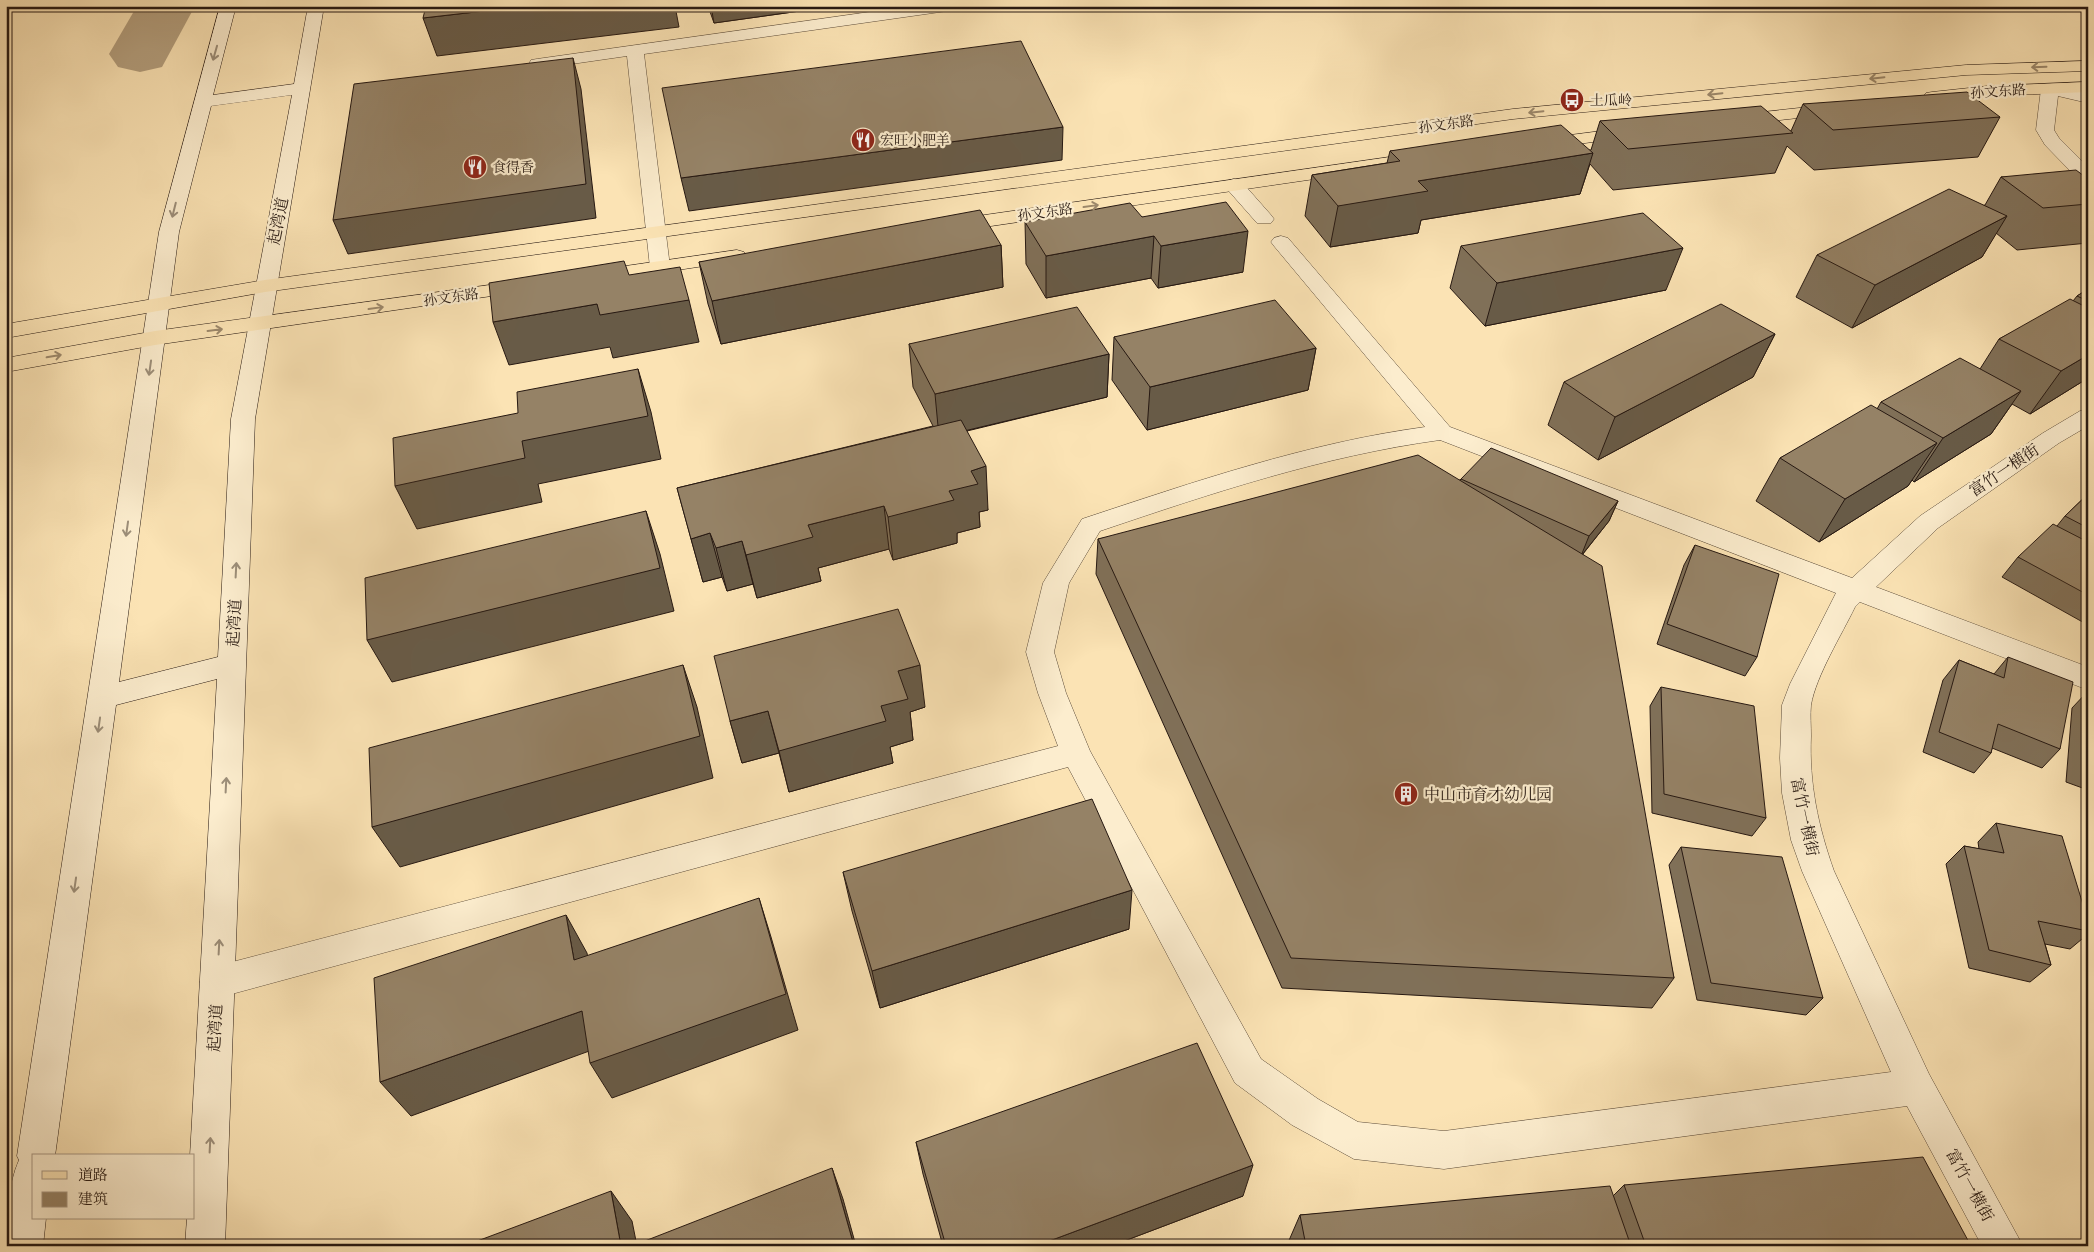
<svg xmlns="http://www.w3.org/2000/svg" width="2094" height="1252" viewBox="0 0 2094 1252" font-family="'EB Garamond','Noto Serif SC',serif">
  <style>
    .lines { fill: none; stroke-linecap: round; stroke-linejoin: round }
    .river { fill: #b39e7d; fill-rule: evenodd }
    .minor-casing { stroke: #5c4c3a; stroke-width: 1 }
    .secondary-casing { stroke: #271912; stroke-width: 1 }
    .primary-casing { stroke: #271912; stroke-width: 1 }
    .minor { fill: #fcedce; fill-rule: evenodd }
    .secondary { fill: #fcedce; fill-rule: evenodd }
    .primary { fill: #fbe3b4; fill-rule: evenodd }
    .wall { fill: #807058; stroke: #271912 }
    .shaded-wall { fill: #685b47; stroke: #271912 }
    .building { fill: #958266; stroke: #271912 }
    .oneway { stroke: #9c8e79 }
    .oneway2 { stroke: #9c886b }
    .labels { text-anchor: middle; dominant-baseline: central; stroke-width: 4.5; stroke-linejoin: round; paint-order: stroke }
    .far-street-label { font-size: 14px; fill: #271912; stroke: #fcedce }
    .far-poi-label { font-size: 14px; fill: #271912; stroke: #fcedce; text-anchor: start }
    .street-label { font-size: 16px; fill: #271912; stroke: #fcedce }
    .poi-label { font-size: 16px; fill: #271912; stroke: #fcedce; text-anchor: start }
  </style>
  <rect width="100%" height="100%" fill="#fbe3b4"/>
  <filter id="stains"><feTurbulence type="fractalNoise" baseFrequency=".004" numOctaves="4"/><feColorMatrix values="0 0 0 0 .2 0 0 0 0 .09 0 0 0 0 .02 0 0 0 .5 -.17"/></filter>
  <radialGradient id="worn" r=".72"><stop offset=".6" stop-color="#630" stop-opacity="0"/><stop offset="1" stop-color="#630" stop-opacity=".3"/></radialGradient>
  <g class="lines">
    <path class="river" d="M137,6H195L162,67L140,72L118,67L109,54Z"/>
    <g class="minor-casing">
      <path id="minor" d="M912,6H955L947,11L644,54L670,267L667,271L660,273L653,271L650,267L627,56L537,69L531,68L529,64L531,60L537,59Z
        M2050,84L2088,93V103L2058,96L2054,130L2059,138L2088,167V184L2081,182L2045,145L2036,130L2041,89L2044,85Z
        M1234,179L1241,181L1271,215L1274,219L1271,223H1257L1227,189L1224,185L1227,181Z
        M1281,236L1288,238L1450,427L1852,578L1920,516L2043,433L2080,411L2088,409V426L2059,443L1938,528L1876,587L2088,667V690L1860,602L1855,607C1842,634 1816,676 1811,705C1810,715 1811,726 1811,736C1809,783 1818,826 1834,871L1929,1074L2023,1246H1982L1907,1106L1444,1169L1354,1159L1292,1125L1235,1083L1068,767L217,998L205,993L200,982L205,971L217,966L1058,746L1038,693L1026,652L1043,583L1082,519C1194,482 1307,443 1425,427L1274,246L1271,242L1274,238ZM1440,440L1836,593L1790,684L1782,705L1780,758L1782,793L1791,840L1802,871L1891,1072L1444,1131L1358,1122L1318,1099L1261,1059L1090,751L1066,693L1054,652L1069,583L1100,531C1212,493 1323,456 1440,440Z"/>
    </g>
    <g class="secondary-casing">
      <path id="secondary" d="M220,6H236L213,95L294,84L308,6H324L255,419L225,1246H185L187,1218H194V1156H190L217,679L116,705L55,1156H34V1218H46L43,1246H6C6,1219 8,1185 19,1160L17,1156L159,232ZM292,95L231,419L218,657L119,682L179,232L211,106Z"/>
    </g>
    <g class="primary-casing">
      <path id="primary" d="M2088,61V71L1966,75L1513,119L265,292L6,338V324L265,280L1513,109L1966,65Z
        M2088,82V92L1988,96L1932,102L1926,101L1923,97L1926,93L1932,92L1988,86Z
        M1837,104L1843,105L1846,109L1843,113L1735,125L1729,124L1726,120L1729,116L1735,115Z
        M1633,127L1639,128L1642,132L1639,136L1539,149L1533,148L1530,144L1533,140L1539,139Z
        M1390,157L1397,159L1399,163L1397,167L950,232L943,230L940,226L943,222L950,220Z
        M737,250L744,252L747,256L744,260L591,283L584,281L581,277L584,273L591,271Z
        M526,280L533,282L537,286L533,290L155,345L6,372V358L155,331Z"/>
    </g>
    <use href="#minor" class="minor"/>
    <use href="#secondary" class="secondary"/>
    <use href="#primary" class="primary"/>
  </g>
  <path class="wall" d="M708,6H836L714,23Z
    M1803,104L2000,117L1978,157L1814,170L1787,146L1775,173L1613,190L1590,164L1580,194L1421,220L1418,233L1330,247L1305,216L1312,175L1387,163L1390,151L1591,150L1600,121L1791,131Z
    M2001,177L2088,179V243L2017,250L1996,233L1982,257L1852,328L1796,297L1817,255L1985,205Z
    M1142,217L1243,272L1158,288L1151,278L1046,298L1026,264L1025,222Z
    M1001,245L1003,287L721,344L708,304L699,262Z
    M1461,246L1666,290L1485,326L1450,288Z
    M2088,289V378L2030,414L2012,404L1991,434L1914,482L1912,480L1908,486L1819,542L1756,501L1780,458L1877,409L1881,402L1980,369L1999,339L2073,301L2077,296Z
    M1775,334L1753,377L1598,460L1548,425L1564,382Z
    M1114,337L1316,348L1308,390L1147,430L1112,380Z
    M909,344L1109,354L1107,397L967,431L988,510L979,512L980,527L957,533V543L893,560L889,549L818,568L821,581L757,598L753,584L727,591L722,577L703,582L677,488L933,426L913,387Z
    M1461,479L1618,501L1609,521L1583,554L1674,978L1652,1008L1282,988L1096,574L1098,539L1460,480Z
    M2088,494V625L2002,577L2018,557L2057,526L2065,516Z
    M1695,545L1757,657L1745,676L1657,644L1684,565Z
    M2008,657L2060,749L2042,768L1992,748L1991,753L1974,773L1923,752L1943,680L1959,660L1994,674Z
    M1661,687L1766,818L1752,836L1652,813L1650,706Z
    M2088,691V790L2066,782L2072,708Z
    M925,707L910,712L913,740L890,747L893,763L789,792L779,753L742,763L730,721Z
    M1996,823L2088,921V934L2070,949L2045,944L2051,965L2030,982L1969,968L1946,864L1964,846L1979,849L1978,842Z
    M1681,847L1823,998L1806,1015L1697,1000L1669,865Z
    M843,872L1129,929L880,1008L852,911Z
    M916,1142L1243,1196L1111,1246H943L923,1174Z
    M1624,1185L1971,1246H1287V1245L1300,1215L1613,1196Z"/>
  <path class="shaded-wall" d="M528,6H675L679,27L437,56L423,18Z
    M711,6H836L714,23Z
    M573,58L581,89L596,218L348,254L333,220Z
    M1063,127L1062,160L689,211L681,178Z
    M1593,153L1580,194L1421,220L1418,233L1330,247L1338,206L1418,181Z
    M2007,216L1982,257L1852,328L1875,285Z
    M1248,231L1243,272L1158,288L1161,246Z
    M1154,236L1151,278L1046,298V256Z
    M1001,245L1003,287L721,344L712,301Z
    M1683,248L1666,290L1485,326L1497,283Z
    M689,300L699,342L613,358L610,347L509,365L493,322L597,304Z
    M1775,334L1753,377L1598,460L1615,417Z
    M1316,348L1308,390L1147,430L1150,387Z
    M1109,354L1107,397L939,437L935,394Z
    M2088,355V378L2030,414L2061,371Z
    M638,369L651,412L661,459L538,484L542,502L417,529L395,486Z
    M2021,391L1991,434L1914,482L1943,438Z
    M1937,443L1908,486L1819,542L1845,499Z
    M986,466L988,510L979,512L980,527L957,533V543L893,560L888,517L949,491L971,471Z
    M1618,501L1609,521L1581,556L1589,536Z
    M884,506L889,549L818,568L821,581L757,598L746,555L808,525Z
    M646,511L660,554L674,611L392,682L367,640Z
    M710,533L722,577L703,582L691,539Z
    M742,541L753,584L727,591L716,548Z
    M683,665L697,707L713,778L400,867L372,827Z
    M920,665L925,707L910,712L913,740L890,747L893,763L789,792L779,751L881,706L898,671Z
    M768,711L779,753L742,763L730,721Z
    M1132,890L1129,929L880,1008L872,971Z
    M759,898L771,937L798,1030L612,1098L590,1063Z
    M566,915L587,953L595,997L574,960Z
    M582,1011L603,1046L411,1116L380,1082Z
    M1253,1165L1243,1196L1111,1246H1036Z
    M832,1168L843,1199L856,1246H854Z
    M611,1191L632,1221L637,1246H621Z"/>
  <path class="building" d="M426,6H528L423,18Z
    M1021,41L1063,127L681,178L662,88Z
    M573,58L586,184L333,220L354,84Z
    M1967,92L2000,117L1833,130L1803,104Z
    M1761,106L1793,133L1628,149L1600,121Z
    M1561,125L1593,153L1418,181L1428,191L1338,206L1312,175L1400,161L1390,151Z
    M2076,170L2088,179V204L2043,208L2001,177Z
    M1949,189L2007,216L1875,285L1817,255Z
    M1226,202L1248,231L1161,246L1154,236L1046,256L1025,222L1130,203L1142,217Z
    M980,210L1001,245L712,301L699,262Z
    M1643,213L1683,248L1497,283L1461,246Z
    M624,261L629,275L680,267L689,300L600,315L597,304L493,322L489,283Z
    M2088,289V301L2077,296Z
    M2070,299L2088,308V355L2061,371L1999,339Z
    M1275,300L1316,348L1150,387L1114,337Z
    M1721,304L1775,334L1615,417L1564,382Z
    M1077,307L1109,354L935,394L909,344Z
    M1960,358L2021,391L1943,438L1881,402Z
    M638,369L648,416L522,441L525,458L395,486L393,438L518,413L517,392Z
    M1871,405L1937,443L1845,499L1780,458Z
    M961,420L986,466L971,471L978,484L949,491L954,500L888,517L884,506L808,525L813,537L746,555L742,541L716,548L710,533L691,539L677,488Z
    M1491,448L1618,501L1589,536L1461,479Z
    M1418,455L1602,566L1674,978L1291,958L1098,539Z
    M2088,494V528L2065,516Z
    M646,511L660,568L367,640L365,578Z
    M2053,524L2088,542V595L2018,557Z
    M1695,545L1779,574L1757,657L1667,624Z
    M898,609L920,665L898,671L908,699L881,706L886,721L779,751L768,711L730,721L714,656Z
    M2008,657L2073,682L2060,749L1998,724L1991,753L1939,732L1959,660L2004,678Z
    M683,665L700,736L372,827L369,748Z
    M1661,687L1754,706L1766,818L1664,794Z
    M2088,721V764L2085,763Z
    M1092,799L1132,890L872,971L843,872Z
    M1996,823L2062,836L2088,921V931L2038,921L2051,965L1989,950L1964,846L2004,853Z
    M1681,847L1782,857L1823,998L1711,983Z
    M759,898L786,994L590,1063L582,1011L380,1082L374,978L566,915L574,960Z
    M1197,1043L1253,1165L1036,1246H946L916,1142Z
    M1923,1157L1971,1246H1646L1624,1185Z
    M832,1168L854,1246H632Z
    M1610,1186L1631,1246H1306L1300,1215Z
    M611,1191L621,1246H464Z"/>
  <defs><path id="oneway-shaft" d="M-6 0H5M1.5-3L5.5 0L1.5 3" fill="none" stroke-width="1.6" stroke-linecap="round" stroke-linejoin="round" transform="scale(1.25)"/></defs>
  <g class="oneway">
    <use href="#oneway-shaft" transform="translate(215 53) rotate(106)"/>
    <use href="#oneway-shaft" transform="translate(174 210) rotate(104)"/>
    <use href="#oneway-shaft" transform="translate(150 368) rotate(98)"/>
    <use href="#oneway-shaft" transform="translate(127 529) rotate(98)"/>
    <use href="#oneway-shaft" transform="translate(236 570) rotate(-87)"/>
    <use href="#oneway-shaft" transform="translate(99 725) rotate(98)"/>
    <use href="#oneway-shaft" transform="translate(226 785) rotate(-87)"/>
    <use href="#oneway-shaft" transform="translate(75 885) rotate(98)"/>
    <use href="#oneway-shaft" transform="translate(219 947) rotate(-87)"/>
    <use href="#oneway-shaft" transform="translate(210 1145) rotate(-87)"/>
  </g>
  <g class="oneway2">
    <use href="#oneway-shaft" transform="translate(2039 67) rotate(178)"/>
    <use href="#oneway-shaft" transform="translate(1877 78) rotate(174)"/>
    <use href="#oneway-shaft" transform="translate(1715 94) rotate(174)"/>
    <use href="#oneway-shaft" transform="translate(1536 112) rotate(174)"/>
    <use href="#oneway-shaft" transform="translate(1091 206) rotate(-8)"/>
    <use href="#oneway-shaft" transform="translate(376 308) rotate(-8)"/>
    <use href="#oneway-shaft" transform="translate(215 330) rotate(-7)"/>
    <use href="#oneway-shaft" transform="translate(54 356) rotate(-10)"/>
  </g>
  <defs>
    <g id="bus-disc" transform="scale(1.25)"><circle r="9.5" fill="#8f2418" stroke="#fcedce"/><path d="M-5-6H5V4H4V6H2V4H-2V6H-4V4H-5ZM-3.5-4V0h7V-4ZM-3.5 1.2v1.5H-2V1.2ZM2 1.2v1.5H3.5V1.2Z" fill="#fff"/></g>
    <g id="restaurant-disc" transform="scale(1.25)"><circle r="9.5" fill="#8f2418" stroke="#fcedce"/><path d="M-5-6h1v4h1v-4h1v4h1v-4h1v5L-1.5 .5V6h-2V.5L-5-1ZM5-6V6H3V1.5H1.5Q1.5-4 5-6Z" fill="#fff"/></g>
    <g id="building-disc" transform="scale(1.25)"><circle r="9.5" fill="#8f2418" stroke="#fcedce"/><path d="M-4-6H4V6H1V3H-1V6H-4ZM-2.5-4.3h1.7v1.8h-1.7ZM.8-4.3h1.7v1.8H.8ZM-2.5-1h1.7V.8h-1.7ZM.8-1h1.7V.8H.8Z" fill="#fff"/></g>
  </defs>
  <g fill-rule="evenodd">
    <use href="#bus-disc" x="1572" y="100"/>
    <use href="#restaurant-disc" x="863" y="140"/>
    <use href="#restaurant-disc" x="475" y="167"/>
    <use href="#building-disc" x="1406" y="794"/>
  </g>
  <g class="labels">
    <g class="far-street-label">
      <text transform="translate(1998 91) rotate(-4)">孙文东路</text>
      <text transform="translate(1446 124) rotate(-8)">孙文东路</text>
      <text transform="translate(1045 212) rotate(-8)">孙文东路</text>
      <text transform="translate(451 297) rotate(-8)">孙文东路</text>
    </g>
    <g class="far-poi-label">
      <text x="1590" y="100">土瓜岭</text>
      <text x="880" y="140">宏旺小肥羊</text>
      <text x="492" y="167">食得香</text>
    </g>
    <g class="street-label">
      <text transform="translate(278 221) rotate(-79)">起湾道</text>
      <text transform="translate(2004 470) rotate(-34)">富竹一横街</text>
      <text transform="translate(234 623) rotate(-87)">起湾道</text>
      <text transform="translate(1805 817) rotate(78)">富竹一横街</text>
      <text transform="translate(215 1028) rotate(-87)">起湾道</text>
      <text transform="translate(1970 1185) rotate(61)">富竹一横街</text>
    </g>
    <g class="poi-label">
      <text x="1424" y="794">中山市育才幼儿园</text>
    </g>
  </g>
  <rect width="2094" height="1252" fill="none" stroke="#fbe3b4" stroke-width="25"/>
  <rect x="8" y="8" width="2079" height="1237" fill="none" stroke="#271912" stroke-width="2.5"/>
  <rect x="12" y="12" width="2069" height="1227" fill="none" stroke="#271912"/>
  <rect x="32" y="1154" width="162" height="65" fill="#fcedce" stroke="#a79883"/>
  <rect x="42" y="1171" width="25" height="8" fill="#fbe3b4" stroke="#a79883"/>
  <text x="78" y="1180" font-size="15" fill="#271912">道路</text>
  <rect x="42" y="1192" width="25" height="15" fill="#958266" stroke="#a79883"/>
  <text x="78" y="1204" font-size="15" fill="#271912">建筑</text>
  <rect width="100%" height="100%" filter="url(#stains)"/>
  <rect width="100%" height="100%" fill="url(#worn)"/>
</svg>
